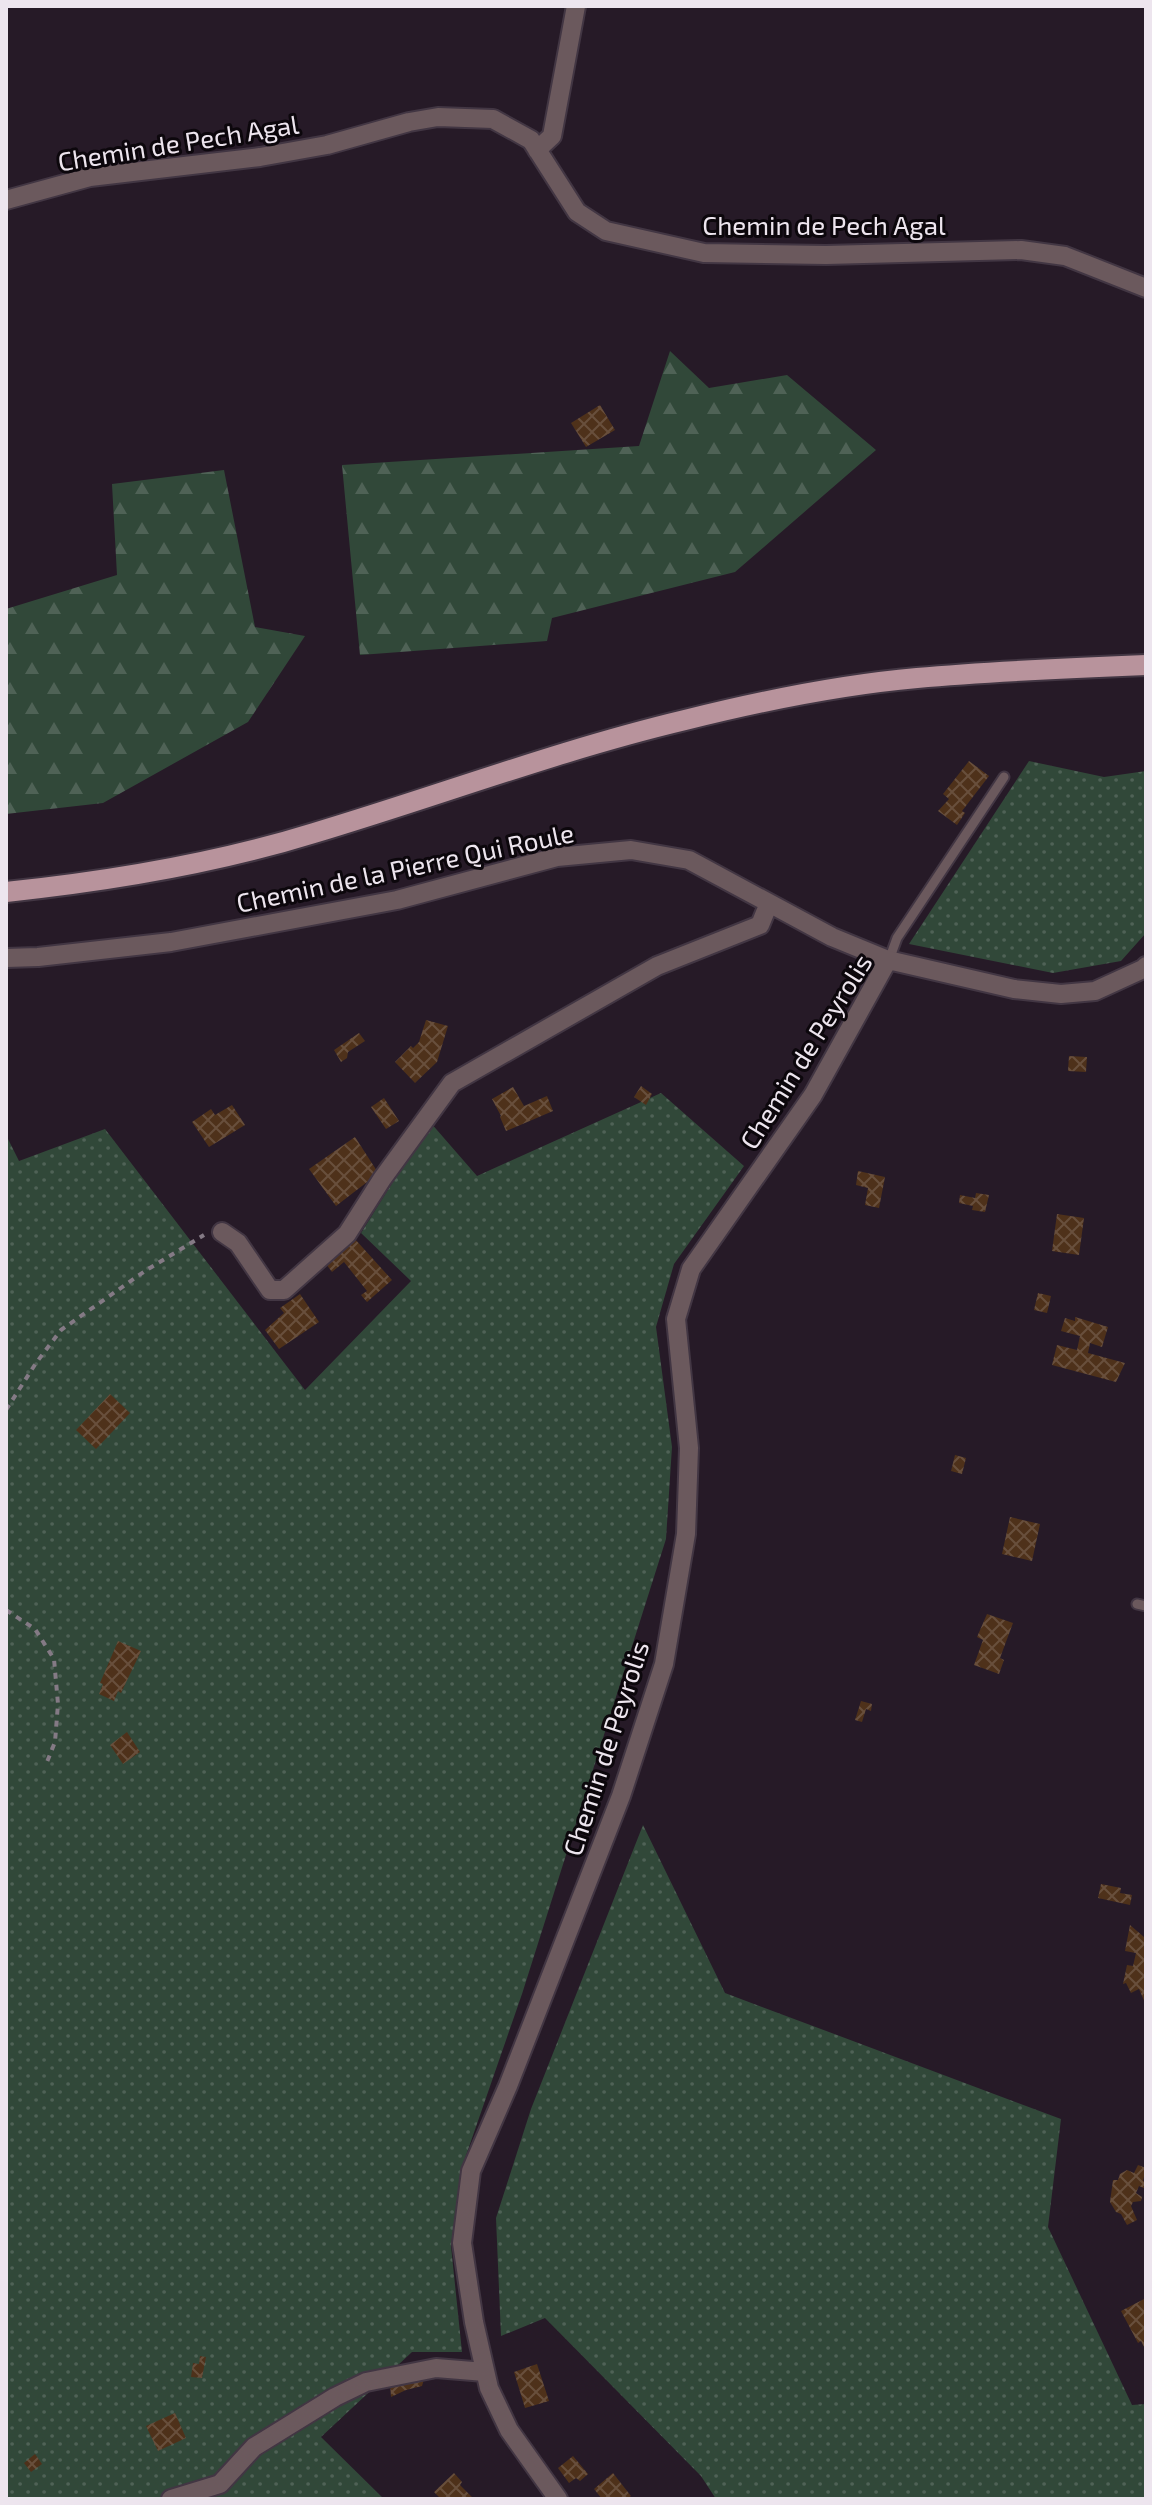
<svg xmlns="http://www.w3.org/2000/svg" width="1152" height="2505" viewBox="0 0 1152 2505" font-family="'Exo 2',sans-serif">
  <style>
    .grass { fill: url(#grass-dots) }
    .forest { fill: url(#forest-firs) }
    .building { fill: url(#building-cross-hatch) }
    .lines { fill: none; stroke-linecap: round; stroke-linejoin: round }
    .service-casing { stroke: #423643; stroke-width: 13 }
    .minor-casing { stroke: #423643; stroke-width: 22 }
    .primary-casing { stroke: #423643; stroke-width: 24 }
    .path { stroke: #847a85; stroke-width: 4; stroke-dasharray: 6 6; stroke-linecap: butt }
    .service { stroke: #6b595d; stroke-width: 9 }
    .minor { stroke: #6b595d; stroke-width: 18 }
    .primary { stroke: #b8939c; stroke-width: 20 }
    .labels { text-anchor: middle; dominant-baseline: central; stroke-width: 6; stroke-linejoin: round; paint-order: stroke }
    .street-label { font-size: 26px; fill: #ede5ee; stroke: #0c070c }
  </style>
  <defs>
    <pattern id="grass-dots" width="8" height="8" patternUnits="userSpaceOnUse" patternTransform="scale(2)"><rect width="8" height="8" fill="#314839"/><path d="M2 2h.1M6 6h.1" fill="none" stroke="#4f6256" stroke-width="1.8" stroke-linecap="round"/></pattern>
    <pattern id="forest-firs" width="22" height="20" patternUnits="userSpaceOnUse" patternTransform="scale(2)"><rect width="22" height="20" fill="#314839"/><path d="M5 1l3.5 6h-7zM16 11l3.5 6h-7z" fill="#4f6256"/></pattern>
    <pattern id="building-cross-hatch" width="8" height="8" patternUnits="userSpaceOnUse" patternTransform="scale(2)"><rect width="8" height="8" fill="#4e311a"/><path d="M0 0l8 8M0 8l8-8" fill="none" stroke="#684f3c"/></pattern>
  </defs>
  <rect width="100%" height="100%" fill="#261a27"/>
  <path class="grass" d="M1029,761L1104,777L1146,771V933L1121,961L1053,973L909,944Z
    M661,1093L744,1166L674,1264L656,1327L672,1447L666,1539L522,1994L461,2170L451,2246L462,2352H412L321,2437L384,2499H6V1135L19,1161L105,1129L305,1390L411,1281L361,1233L430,1122L477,1176Z
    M643,1825L725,1993L1061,2119L1048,2227L1132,2405L1146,2404V2499H716L701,2476L545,2318L501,2336L496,2218L531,2109Z"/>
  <path class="forest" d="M670,351L709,388L787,375L876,450L735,572L552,618L547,641L360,655L342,465L639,446Z
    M224,470L255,627L305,636L248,722L103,803L6,814V609L117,575L112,484Z"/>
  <path class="building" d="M600,405L615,430L586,447L571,423Z
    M969,761L989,776L962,811L965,813L957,825L938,811L949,799L943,794Z
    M426,1020L448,1026L437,1062L415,1083L395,1062L411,1046L413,1048L419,1042Z
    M359,1033L365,1041L348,1052L347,1058L341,1062L334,1050Z
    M1069,1056L1087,1057L1086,1072L1068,1071Z
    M641,1086L652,1094L646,1105L634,1097Z
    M513,1087L524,1106L547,1096L553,1111L506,1131L500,1117L501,1116L492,1099Z
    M384,1098L399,1121L386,1129L371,1107Z
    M232,1105L245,1125L209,1147L192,1122L211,1109L215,1115Z
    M355,1137L377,1171L375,1176L336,1206L309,1169Z
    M858,1171L885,1177L879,1208L865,1205L868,1188L856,1185Z
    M976,1193L989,1195L985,1212L972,1210L973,1206L959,1203L960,1195L975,1198Z
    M1057,1214L1084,1218L1079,1255L1052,1251Z
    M354,1238L392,1280L367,1302L361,1295L367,1291L344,1262L332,1272L326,1264Z
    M1038,1293L1051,1296L1047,1313L1034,1310Z
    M300,1294L319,1322L279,1349L265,1330L284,1313L280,1308Z
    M1075,1317L1108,1327L1102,1347L1090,1343L1088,1353L1125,1363L1116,1382L1052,1365L1057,1345L1077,1350L1080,1336L1061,1331L1065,1318L1075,1321Z
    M110,1394L130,1413L96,1449L76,1430Z
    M955,1455L966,1458L962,1474L951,1471Z
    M1010,1517L1040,1524L1032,1561L1002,1554Z
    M987,1614L1013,1623L1000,1658L1004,1660L999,1674L974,1665L983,1640L977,1637Z
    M118,1641L141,1651L121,1693L118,1691L114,1701L99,1694L103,1684L100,1683Z
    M861,1701L872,1704L871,1711L866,1709L862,1722L855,1720Z
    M127,1732L140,1752L123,1764L110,1745Z
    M1101,1884L1121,1888L1120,1893L1132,1895L1130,1905L1098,1898Z
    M1130,1925L1144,1937L1146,1935V2005L1139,1989L1131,1993L1126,1983L1123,1984L1127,1965L1133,1966L1136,1953L1125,1951Z
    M1138,2165L1146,2168L1143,2181L1146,2182V2189L1139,2186L1136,2193L1142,2197L1141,2201L1133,2202L1131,2206L1137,2220L1127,2225L1121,2214L1116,2212L1110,2202L1113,2180H1118L1120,2174L1127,2170L1134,2173Z
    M1146,2298V2351L1141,2341L1138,2343L1121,2311Z
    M200,2356L206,2357L202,2378L191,2377L193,2363L199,2364Z
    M537,2364L549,2401L525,2408L514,2372Z
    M425,2376L422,2386L406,2390L391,2397L390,2382Z
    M175,2413L186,2438L158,2451L146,2426Z
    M35,2454L42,2464L31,2472L24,2463Z
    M573,2456L588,2474L580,2481L576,2478L569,2483L558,2468Z
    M454,2473L462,2482L460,2485L474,2499H441L434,2492Z
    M613,2473L631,2496L627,2499H602L594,2489Z"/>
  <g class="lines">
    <g class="service-casing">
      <path id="service" d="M889,960L897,938L1004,777
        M1137,1604L1146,1606"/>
    </g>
    <g class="minor-casing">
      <path id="minor" d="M537,150L552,136L576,6
        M6,200L90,177L260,157L327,145L409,122L438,117L493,119L531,140L577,212L606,231L704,253L826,255L1021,250L1065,256L1146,288
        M6,958L38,957L171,942L397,900L557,857L631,850L689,860L832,937L888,960L1014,989L1061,994L1095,991L1143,969L1146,966
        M222,1232L238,1243L270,1290H284L347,1234L382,1179L452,1083L657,966L760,925L769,903
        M171,2499L220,2484L254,2447L335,2397L366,2382L436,2368L485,2372
        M558,2499L509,2430L489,2388L474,2322L462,2243L471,2171L508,2086L621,1796L664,1664L686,1534L689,1448L676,1319L691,1269L813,1095L888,960"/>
    </g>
    <g class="primary-casing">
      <path id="primary" d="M6,892C111,881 214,864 314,833C438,796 559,750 685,720C761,701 838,685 917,678C993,671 1069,668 1146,665"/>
    </g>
    <path class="path" d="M6,1410L36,1363L61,1330L145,1271L204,1235
      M6,1610L35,1629L54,1659L58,1704L55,1742L47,1762"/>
    <use href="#service" class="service"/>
    <use href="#minor" class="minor"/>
    <use href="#primary" class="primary"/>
  </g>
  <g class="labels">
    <g class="street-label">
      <text transform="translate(178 142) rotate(-9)">Chemin de Pech Agal</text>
      <text x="824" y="224">Chemin de Pech Agal</text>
      <text transform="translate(405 867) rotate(-12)">Chemin de la Pierre Qui Roule</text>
      <text transform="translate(805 1051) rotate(-58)">Chemin de Peyrolis</text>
      <text transform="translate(605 1748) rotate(-72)">Chemin de Peyrolis</text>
    </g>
  </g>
  <rect width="1152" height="2505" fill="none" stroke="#ede5ee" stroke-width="16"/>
</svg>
